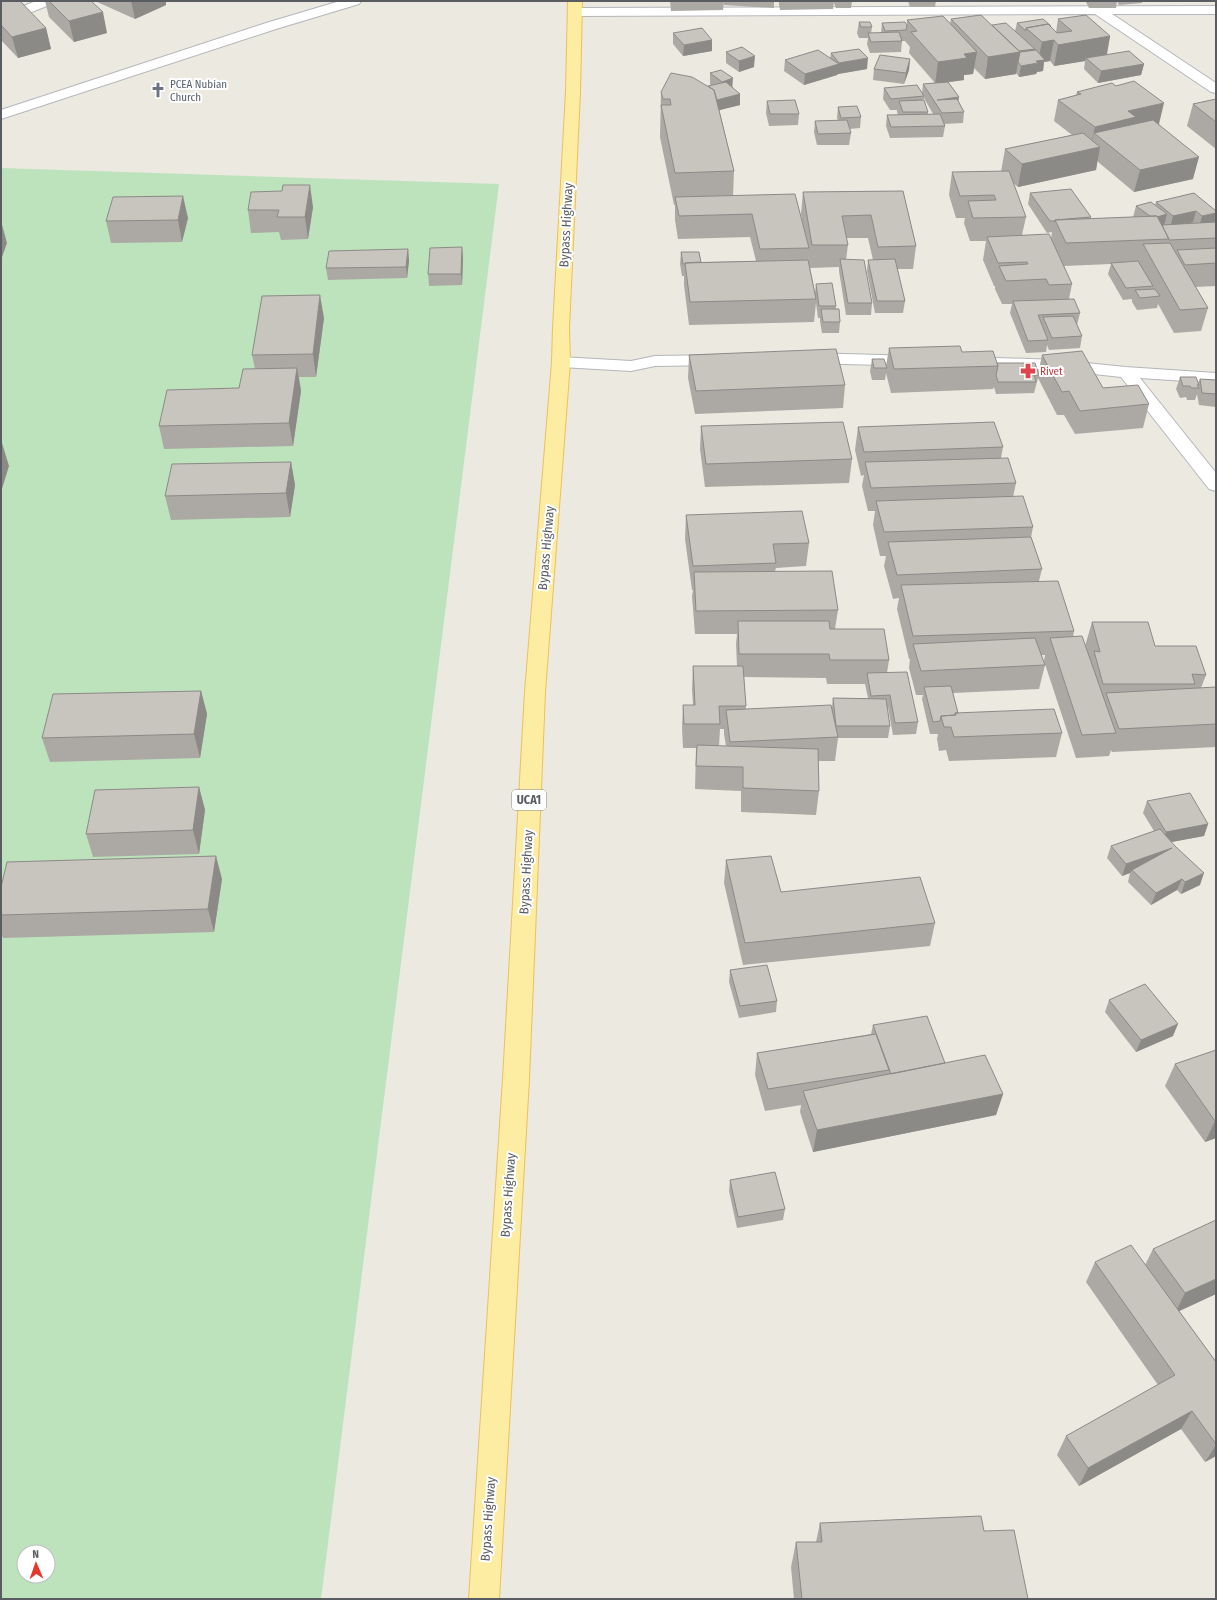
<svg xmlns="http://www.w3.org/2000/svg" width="1217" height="1600" viewBox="0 0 1217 1600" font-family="'Fira Sans Condensed',sans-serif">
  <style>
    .green { fill: #bde3bc; fill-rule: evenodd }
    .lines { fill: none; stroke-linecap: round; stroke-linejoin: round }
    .minor-casing { stroke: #b3b6bb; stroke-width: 2 }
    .major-casing { stroke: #eec056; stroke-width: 2 }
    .minor { fill: #fff; fill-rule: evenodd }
    .major { fill: #fdeda3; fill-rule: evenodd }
    .wall { fill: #aca9a4; fill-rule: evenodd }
    .shaded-wall { fill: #8c8a86 }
    .building { fill: #c8c5bf; stroke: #8c8a86 }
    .labels { text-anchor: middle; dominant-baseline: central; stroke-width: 4; stroke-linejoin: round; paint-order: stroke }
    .far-worship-label { font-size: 11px; fill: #5b616d; stroke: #fff; text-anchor: start }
    .far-health-label { font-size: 11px; fill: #be3a42; stroke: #fff; text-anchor: start }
    .shield { fill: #fff; stroke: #8b8d90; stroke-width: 1 }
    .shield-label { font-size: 12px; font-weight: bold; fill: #595c61 }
    .street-label { font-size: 13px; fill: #595c61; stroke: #fff }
  </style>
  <rect width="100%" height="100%" fill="#ebe9e0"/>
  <path class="green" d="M1,168L499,184L321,1599H1ZM24,1552H48V1576H24Z"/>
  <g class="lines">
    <g class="minor-casing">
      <path id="minor" d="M36,1H54L52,4L1,24V15Z
        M340,1H361L359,4L276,29L1,119V110L266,23Z
        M1216,6V14H1112L1216,83V93L1211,92L1095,14L575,16L570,15L568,12L570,9L575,8Z
        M808,353L917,356L923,357L926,361L923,365L917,366L808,363L802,362L799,358L802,354Z
        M720,355L726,356L729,360L726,364L720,365L655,366L631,371L561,367L555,366L552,362L555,358L561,357L631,361L655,356Z
        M968,357L1058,360L1125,367L1216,373V383L1140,378L1216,473V491L1209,489L1121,377L1058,370L968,367L962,366L959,362L962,358Z"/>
    </g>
    <g class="major-casing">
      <path id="major" d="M568,1H582L580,92L569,328L570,362L545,692L529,1079L499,1599H469L503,1079L525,692L552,362L553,328L566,92Z"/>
    </g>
    <use href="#minor" class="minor"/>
    <use href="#major" class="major"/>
  </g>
  <path class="wall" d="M1,1L46,28L51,49L18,58L1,40Z
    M45,1H91L107,33L74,42L49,17Z
    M95,1H166V5L135,19Z
    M670,1H724L723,10L671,11Z
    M724,1H774V8L724,5Z
    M779,1H834L833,9L780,10L779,5Z
    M834,1H852L851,8H836L834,3Z
    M908,1H936L935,7H910Z
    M1087,1H1142V3L1119,5L1117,1L1116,8H1089L1086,2Z
    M951,19L992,25L1015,31L1017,23L1051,26L1050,27L1056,32L1058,19L1110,36L1107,55L1144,64L1141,75L1098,83L1084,69L1085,61L1054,66L1050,61L1044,62L1043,71L1037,72L1036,74L1019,77L1016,73V74L985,79L974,68L973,74L964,75V80L948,82L959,97L958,100L964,112L963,123L944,124L945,126L943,137L890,138L886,126L887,115H898L897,112V110H890L883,99L884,88L922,93L923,84L935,83L909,53L910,47L905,41H902L901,52L870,53L867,44L868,38H859L857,33L859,22L872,27L871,33H881L882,23L907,25V20L950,24ZM924,98L933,114H928V112L923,100Z
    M673,33L712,40V51L683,56L673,44Z
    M726,52L754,67L739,72L726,63Z
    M831,53L867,69L838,74L837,75L804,85L784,71L785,60L830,59Z
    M910,59L909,70L904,84L873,80L874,69Z
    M710,73L733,87L740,105L719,110L734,171L733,196L802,221L801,214L803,192L903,191L916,246L913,269H897L905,301L903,313H875L867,271L868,260H873L868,238H846L848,245L846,260L872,303L871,315H846L839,271V267L810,268L815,293L816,284L836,306V309L840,322L839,333H822L820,321V318H818L816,303L814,322L689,325L684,285V276H682L680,264L681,252L701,262L756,261L750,237L678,239L675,220V205H674L660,137L661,92L711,86L710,84Z
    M1077,92L1159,124L1193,179L1134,192L1097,161L1096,170L1018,187L1013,183L1026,217L1022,235L1051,239L1052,232L1047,233L1028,204L1030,193L1091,217L1090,219L1133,217L1136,206L1155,205L1156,202L1194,193L1215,222H1216V286L1195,287L1208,308L1201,331L1174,333L1158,304L1157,308L1137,310L1132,302V299L1123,300L1108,274L1111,264L1064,266L1072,284L1069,299L1080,313L1077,325L1082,336L1080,348L1049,350L1047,345L1046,352L1026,353L1010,313L1012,304H1002L995,289V286H994L983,260L986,241H970L964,223L965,218H956L949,195L952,172H1001L1005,149L1072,135L1054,121L1058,100L1076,95Z
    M1216,99V149L1187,126L1193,104Z
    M767,101L799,114L798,125L769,126L766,113Z
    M838,107L861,117L860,128L849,129L851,133L849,145H817L814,132L815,121L838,120L837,118Z
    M313,207L308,239L281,240L279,232L251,233L248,210Z
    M188,218L182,242L111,243L106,221Z
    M462,247L463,259L462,285L429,286L428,274Z
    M408,249L409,261L407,278L328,280L326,268Z
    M324,318L316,377H299L301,391L293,446L164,449L159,426L239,388L255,369L252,355Z
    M889,348L962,352L997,363L1038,374L1042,355L1103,388L1149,404L1143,428L1075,434L1064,415H1057L1038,378L1034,393L996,394L994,387L993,389L891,393L886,373L885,380H872L870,371L872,359L886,366Z
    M689,355L845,385L843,408L695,414L688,378Z
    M1180,377L1198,383L1200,379L1216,380V407L1199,405L1197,394L1195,400H1187L1186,397L1180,398L1176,389Z
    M701,426L852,459L849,483L705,487L700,449Z
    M858,427L1003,447L1001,458L1016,483L1013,497L1033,527L1031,537L1042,569L1039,581L1074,631L1073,637L1085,646L1092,622L1155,646L1206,675L1201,688L1216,687V747L1112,752L1111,750L1109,756L1076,758L1044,661L1045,655H1041L1045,665L1039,689L953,693L958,713L1062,733L1056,757L949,761L946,750L939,751L937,739L938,734H930L922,699L923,695H916L909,668L910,659H909L897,609L899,598L893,599L884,566L886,556H880L873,525L875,511H868L862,486L864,475L861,476L855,450Z
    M291,462L295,485L290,517L171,520L165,496Z
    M686,515L809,543L806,566L776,568L775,571L838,610L835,629L889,660L887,673L918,722L916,734L893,735L888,707L887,708L890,726L888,738H838L835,761H818L819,791L816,815L741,812V791L695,789L696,748H683L682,728L683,705H693L692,690L693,666H737L736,644L737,634H695L692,596L693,590H692L685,539ZM744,677L826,678L827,684H865L868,698H833L832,707L746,709ZM720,729H724V734L726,746H719Z
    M201,691L207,714L200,758L50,762L42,738Z
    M199,787L205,810L199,854L93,857L86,834Z
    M1147,801L1208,824L1204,836L1171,842L1200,885L1181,894L1177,890L1151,905L1128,882L1130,873L1122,876L1107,858L1111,846L1154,831L1143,813Z
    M726,860L781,892L935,923L930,946L743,965L724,883Z
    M222,879L214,932L3,938L1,932V887Z
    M730,970L777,1001L776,1012L739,1018L729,982Z
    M1109,1000L1173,1036L1136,1052L1105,1012Z
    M873,1025L1003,1094L996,1115L813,1152L800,1112L801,1105L765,1111L755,1075L757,1053L871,1034Z
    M1216,1050V1138L1205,1142L1165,1086L1175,1064Z
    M730,1180L785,1209L783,1220L737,1228L729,1191Z
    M1153,1249L1216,1294L1179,1311L1216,1362V1456L1205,1462L1181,1429L1079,1486L1057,1455L1066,1436L1158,1385L1086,1282L1095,1262L1145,1265Z
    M820,1523L984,1531L1028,1599H794L791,1567L796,1542H816Z"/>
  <path class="shaded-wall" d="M131,1H166V5L135,19Z
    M103,12L107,33L74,42L69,21Z
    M1051,26L1049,37L1054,40L1050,61L1044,62L1043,71L1037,72L1036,74L1019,77L1021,66L1038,61L1042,42L1033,34Z
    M46,28L51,49L18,58L12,37Z
    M1110,36L1106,58H1086L1085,61L1054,66L1058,45Z
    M712,40V51L683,56L684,45Z
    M1035,49L1033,60L1018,62L1016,74L985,79L988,57L1010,53Z
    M977,52L973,74L964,75V80L935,84L938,62L964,54Z
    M755,56L754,67L739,72V61Z
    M868,58L867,69L838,74L837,75L804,85L805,74L839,64V63Z
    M910,59L909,70L904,84L906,73Z
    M1144,64L1141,75L1098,83L1101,71Z
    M733,78L732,90L721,93L722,82Z
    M740,94V105L704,114L705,103Z
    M959,97L957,108L937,100Z
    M1164,103L1159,124L1132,131L1094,133L1091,148L1090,149L1095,127L1128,111Z
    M1100,147L1096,170L1018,187L1022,164Z
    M1199,157L1193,179L1134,192L1140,170Z
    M310,185L313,207L308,239L305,217Z
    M183,196L188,218L182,242L178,220Z
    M1196,211L1193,222L1170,228L1173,216Z
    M1216,213V219L1215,224L1199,227L1202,216Z
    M1167,214L1164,226L1162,227L1152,218Z
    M1,221L7,243L1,260Z
    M462,247L463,259L462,285L461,274Z
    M408,249L409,261L407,278L406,267Z
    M320,295L324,318L316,377L313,354Z
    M297,368L301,391L293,446L289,423Z
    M2,443L9,466L1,492V445Z
    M291,462L295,485L290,517L286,493Z
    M201,691L207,714L200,758L194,734Z
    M199,787L205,810L199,854L193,830Z
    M1208,824L1204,836L1161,844L1166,832Z
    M1172,848L1132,870L1130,873L1122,876L1126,864Z
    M216,856L222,879L214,932L208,909Z
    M1204,873L1200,885L1181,894L1185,882Z
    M1182,879L1177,890L1151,905L1156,893Z
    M1178,1024L1173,1036L1136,1052L1141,1040Z
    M1003,1094L996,1115L813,1152L817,1130Z
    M1216,1120V1138L1205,1142L1215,1121Z
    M1216,1279V1294L1175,1313L1185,1293Z
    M1192,1411L1181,1429L1079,1486L1088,1468Z
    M1216,1445V1456L1205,1462Z"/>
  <path class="building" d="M1,1H20L46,28L12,37L1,25Z
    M49,1H91L103,12L69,21Z
    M981,15L1020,52L988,57L951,19Z
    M1086,15L1110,36L1058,45L1054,40L1042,42L1026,28L1048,24L1057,33L1072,31L1058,19Z
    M943,16L977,52L964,54L967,58L938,62L911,32L917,31L907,20Z
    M1043,19L1051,26H1050L1048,24L1026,28V31L1017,23Z
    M859,22H870L872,27H861Z
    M905,22L907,25L906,30L885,31L882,23Z
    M1006,23L1035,49L1019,51L992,25Z
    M702,28L712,40L684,45L673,33Z
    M899,32L902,41L871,42L868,33Z
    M742,47L755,56L739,61L726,52Z
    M859,49L868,58L839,63L831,53Z
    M818,50L839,64L805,74L785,60Z
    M1036,50L1045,60L1036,61L1038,63L1021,66L1018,62L1020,52Z
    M1129,51L1144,64L1101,71L1086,58Z
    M880,55L910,59L906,73L874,69Z
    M721,70L733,78L722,82L710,73Z
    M671,73L692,77L714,90L734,171L675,173L661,105H671L670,99H663L661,92Z
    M1134,81L1164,103L1128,111L1136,117L1095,127L1058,100L1081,94L1077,92L1112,83L1116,86Z
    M726,82L740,94L717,100L714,90L708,86Z
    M948,82L959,97L937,100L957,99L964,112L942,113L923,84Z
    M917,85L924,96L891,99L884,88Z
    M1216,99V122L1193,104Z
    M795,100L799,114H770L767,101Z
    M924,100L928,112H903L899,101Z
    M857,106L861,117L841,118L838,107Z
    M940,114L945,126L891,127L887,115Z
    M847,120L851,133L818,134L815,121Z
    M1153,120L1199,157L1140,170L1094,133Z
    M1083,133L1100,147L1022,164L1005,149Z
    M1009,171L1026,217L973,218L968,201L996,200L994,195L960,196L952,172Z
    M283,185H310L305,217H277L279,210H248L251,192L282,191Z
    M1071,189L1091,217L1055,220V221H1050L1030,193Z
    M903,191L916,246L878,247L871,215L842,216L848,245H812L803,192Z
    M1194,193L1216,211V213L1202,216L1196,211L1173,216L1156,202Z
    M795,194L809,248L760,249L752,214L679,216L675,197Z
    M183,196L178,220L106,221L113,197Z
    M1151,202L1167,214L1157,217V216H1150L1136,206Z
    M1157,216L1169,239L1066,243L1055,220Z
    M1216,222V238L1169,240L1162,225Z
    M1049,234L1072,284L1049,285L1046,279L1006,281L999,266L1028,264L1027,262L998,263L987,237Z
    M1170,243L1208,308L1180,310L1143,244Z
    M462,247L461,274H428L430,248Z
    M1216,248V263L1185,265L1177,250Z
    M408,249L406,267L326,268L329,251Z
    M681,252H699L701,262L685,263V264H683Z
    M840,259L864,260L872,303H848Z
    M895,259L905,301H877L868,260Z
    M808,260L816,299L690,302L685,263Z
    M1138,261L1153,286L1126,288L1111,263Z
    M832,283L836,306H819L816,284Z
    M1155,289L1160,296L1140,298L1135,290Z
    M320,295L313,354L252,355L262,296Z
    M1074,299L1080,313L1038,315L1048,340L1028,341L1013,301Z
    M821,309H839L840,322H823Z
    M1073,316L1082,336L1052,338L1043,317Z
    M960,346L962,352L993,351L998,366L894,369L889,348Z
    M836,349L845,385L696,391L689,355Z
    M1082,351L1103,388L1138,385L1149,404L1080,411L1069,391L1062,392L1042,355Z
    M872,359H884L887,368H874Z
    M997,363H1035L1039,375H1034L1036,382H998L996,375L998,366Z
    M297,368L289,423L159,426L167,390L239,388L243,369Z
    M1180,377H1196L1199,385H1197L1199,388H1191L1190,386H1183Z
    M1200,379L1216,380V394L1202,393Z
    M843,422L852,459L706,464L701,426Z
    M994,422L1003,447L864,452L858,427Z
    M1008,458L1016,483L871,488L865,462Z
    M291,462L286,493L165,496L172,464Z
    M1023,496L1033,527L884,532L876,501Z
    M802,511L809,543L773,544L776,563L693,566L686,515Z
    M1031,537L1042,569L897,575L888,542Z
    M832,571L838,610L696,611L694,572Z
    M1058,581L1074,631L913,636L901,585Z
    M738,621H829L830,629H884L889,660H830L829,654H739Z
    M1092,622H1148L1155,646H1196L1206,675L1192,674L1195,684H1103L1094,651L1100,652Z
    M1082,636L1116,733L1082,735L1050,638Z
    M1035,638L1045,665L921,671L913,644Z
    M693,666H743L746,706H719L720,724H684L683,705H695Z
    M907,672L918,722L895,723L890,695L871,696L867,673Z
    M951,686L958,713H955V715L941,716L940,721L933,722L924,687Z
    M1216,687V724L1119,729L1106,693Z
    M201,691L194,734L42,738L53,694Z
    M833,698L886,699L890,726H836Z
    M831,705L838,737L730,742L726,710Z
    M1054,709L1062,733L954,737L951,727H944L941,716L956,715L955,713Z
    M697,745L818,749L819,791L743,788V767L696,766Z
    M199,787L193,830L86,834L95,790Z
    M1190,793L1208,824L1166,832L1147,801Z
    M1160,829L1175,846L1204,873L1185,882L1182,879L1156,893L1132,870L1172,848L1126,864L1111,846Z
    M216,856L208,909L1,915V887L7,862Z
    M771,856L781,892L920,877L935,923L745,943L726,860Z
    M767,965L777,1001L740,1006L730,970Z
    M1145,984L1178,1024L1141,1040L1109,1000Z
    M927,1016L945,1063L891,1074L873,1025Z
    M876,1034L889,1070L768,1089L757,1053Z
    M1216,1050V1120L1215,1121L1175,1064Z
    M985,1055L1003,1094L817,1130L803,1091Z
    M775,1172L785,1209L738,1217L730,1180Z
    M1216,1220V1279L1185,1293L1153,1249Z
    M1131,1245L1216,1362V1444L1192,1411L1088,1468L1066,1436L1175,1375L1095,1262Z
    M981,1516L984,1531L1014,1530L1028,1599H802L796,1542H822L820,1523Z"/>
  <defs>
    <g id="church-bare" transform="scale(1.2)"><path d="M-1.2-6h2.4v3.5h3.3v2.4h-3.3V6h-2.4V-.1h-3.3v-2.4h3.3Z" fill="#6b7280" stroke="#fff" stroke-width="2.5" paint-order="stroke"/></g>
    <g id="pharmacy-bare" transform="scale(1.2)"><path d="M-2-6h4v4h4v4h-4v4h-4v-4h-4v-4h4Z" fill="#e0444e" stroke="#fff" stroke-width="2.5" paint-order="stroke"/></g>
  </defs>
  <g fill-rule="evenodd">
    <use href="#church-bare" x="158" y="90"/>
    <use href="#pharmacy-bare" x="1028" y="371"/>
  </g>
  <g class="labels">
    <g class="far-worship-label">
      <text x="170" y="84">PCEA Nubian<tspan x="170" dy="13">Church</tspan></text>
    </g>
    <g class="far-health-label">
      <text x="1040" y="371">Rivet</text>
    </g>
    <rect class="shield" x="512" y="790" width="34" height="20" rx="3"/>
    <g class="shield-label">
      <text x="529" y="800">UCA1</text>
    </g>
    <g class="street-label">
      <text transform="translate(566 225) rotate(-87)">Bypass Highway</text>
      <text transform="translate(546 548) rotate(-85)">Bypass Highway</text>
      <text transform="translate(526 872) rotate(-87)">Bypass Highway</text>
      <text transform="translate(508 1195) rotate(-86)">Bypass Highway</text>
      <text transform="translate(488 1519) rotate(-86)">Bypass Highway</text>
    </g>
  </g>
  <rect width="1217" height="1600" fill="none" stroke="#595c61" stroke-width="4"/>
  <g transform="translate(36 1564) rotate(358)"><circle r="19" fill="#ffffff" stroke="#bdbec0"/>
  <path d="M0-3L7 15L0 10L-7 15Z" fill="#e5372c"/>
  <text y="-6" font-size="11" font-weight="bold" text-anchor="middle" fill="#595c61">N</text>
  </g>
</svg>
